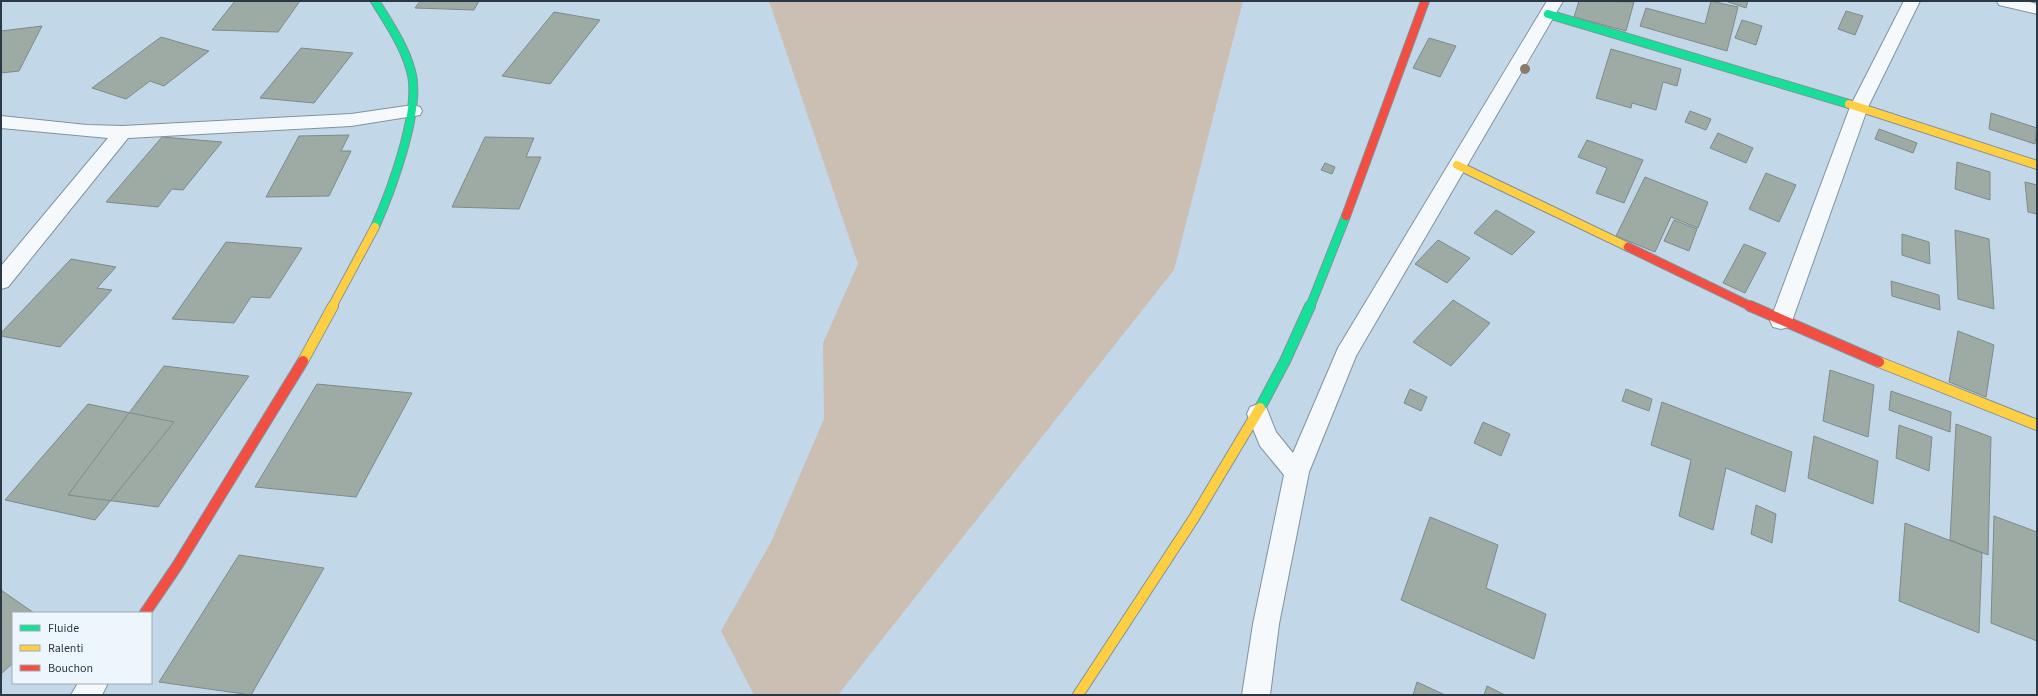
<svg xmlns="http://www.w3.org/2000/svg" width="2038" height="696" viewBox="0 0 2038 696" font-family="'Source Sans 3',sans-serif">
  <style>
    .green { fill: #cbbeb2 }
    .building { fill: #9daba4; stroke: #7e8a8a }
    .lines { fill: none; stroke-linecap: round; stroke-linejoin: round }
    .street-casing { stroke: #81929e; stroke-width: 2 }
    .fast-far1-casing { stroke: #81929e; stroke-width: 10 }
    .fast-casing { stroke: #81929e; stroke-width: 12 }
    .slow-far1-casing { stroke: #81929e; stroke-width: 10 }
    .slow-casing { stroke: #81929e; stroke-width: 12 }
    .jam-far1-casing { stroke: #81929e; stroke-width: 10 }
    .jam-casing { stroke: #81929e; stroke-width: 12 }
    .street { fill: #f6f9fc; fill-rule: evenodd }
    .fast-far1 { stroke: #16e098; stroke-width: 8 }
    .fast { stroke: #16e098; stroke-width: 10 }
    .slow-far1 { stroke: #ffcf43; stroke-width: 8 }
    .slow { stroke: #ffcf43; stroke-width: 10 }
    .jam-far1 { stroke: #f24e42; stroke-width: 8 }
    .jam { stroke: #f24e42; stroke-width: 10 }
    .tree { fill: #887b69 }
  </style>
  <rect width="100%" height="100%" fill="#c2d8e9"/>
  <path class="green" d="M769,1H1243L1174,270L838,695H754L721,631L771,542L824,419L823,343L858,264Z"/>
  <path class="building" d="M235,1H300L278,32L212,30Z
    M420,1H479L474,10L415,8Z
    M1579,1L1634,2L1626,31L1574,17Z
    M1711,1L1738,7L1727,51L1640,26L1646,8L1705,24Z
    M1725,1H1748L1746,8Z
    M1846,11L1863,16L1855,35L1838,29Z
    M554,12L600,20L550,84L502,76Z
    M1742,20L1762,26L1756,45L1735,38Z
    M42,26L19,71L1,73V31Z
    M161,37L209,51L164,86L150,81L126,99L92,88Z
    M1429,38L1456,46L1440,77L1413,68Z
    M301,48L353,53L314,103L260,98Z
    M1611,49L1681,69L1677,86L1663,82L1656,110L1632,103L1631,108L1596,98Z
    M1690,111L1711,119L1706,130L1685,122Z
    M1991,113L2037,128L2035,144L1989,129Z
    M1879,129L1917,143L1913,153L1875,139Z
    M1718,133L1753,148L1746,163L1710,148Z
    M349,135L341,151H351L329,196L266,197L299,136Z
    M162,137L222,142L183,190L172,189L158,207L106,202Z
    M485,137L534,138L526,157H541L519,209L452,207Z
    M1587,140L1643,160L1624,203L1596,193L1607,168L1578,157Z
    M1957,162L1990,172V200L1955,189Z
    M1325,163L1335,167L1332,174L1321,170Z
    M1766,173L1796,185L1779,222L1749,209Z
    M1645,177L1708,202L1698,228L1671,217L1655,252L1616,236Z
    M2025,182L2037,185V214L2028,212Z
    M1496,210L1535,232L1512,255L1474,233Z
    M1674,220L1697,229L1689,251L1664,241Z
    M1955,230L1989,239L1994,309L1958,299Z
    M1902,234L1929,242L1930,264L1902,255Z
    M1438,240L1470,258L1447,283L1415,264Z
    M226,242L302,248L270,298L251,297L234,323L172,319Z
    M1744,244L1766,253L1745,293L1723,283Z
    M71,259L116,267L97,288L112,290L60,347L1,336V333Z
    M1891,281L1939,295L1940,310L1892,296Z
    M1453,300L1490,323L1451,366L1413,342Z
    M1958,331L1994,345L1986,397L1949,382Z
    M164,366L249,376L158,507L68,495Z
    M1830,370L1874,385L1868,437L1823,421Z
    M317,384L412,393L356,497L255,487Z
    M1410,389L1427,397L1421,411L1404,403Z
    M1626,389L1652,399L1649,411L1622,401Z
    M1891,391L1951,412L1950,432L1889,410Z
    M1662,402L1792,452L1785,492L1726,468L1713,530L1679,516L1691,460L1651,445Z
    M88,404L174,422L95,520L5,500Z
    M1483,422L1510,434L1501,456L1474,443Z
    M1956,424L1991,437L1988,555L1950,540Z
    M1899,425L1932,437L1929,471L1896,458Z
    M1814,436L1878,461L1873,504L1808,478Z
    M1756,505L1776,514L1772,543L1751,534Z
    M1994,516L2037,532V641L1991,623Z
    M1430,517L1498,545L1486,588L1546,614L1534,659L1401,600Z
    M1905,523L1982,553L1979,633L1899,601Z
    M239,555L324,568L251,695L159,682Z
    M1,590L34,613H13V663L1,674Z
    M1417,682L1445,695H1413Z
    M1487,686L1505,695H1484Z"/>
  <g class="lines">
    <g class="street-casing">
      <path id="street" d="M1547,1H1563L1356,356L1309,472L1279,624L1270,695H1242L1253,624L1284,475L1260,446L1247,414L1250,407L1258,404L1266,407L1276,432L1293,453L1338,348Z
        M1904,1H1920L1868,107L1792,321L1789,327L1781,329L1773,327L1770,321L1850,107Z
        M1997,1H2026L2037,4V14L1999,5Z
        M413,105L420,107L422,111L420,115L351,126L128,138L8,287L1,289V266L108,138L1,128V116L87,125L123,126L351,114Z
        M78,683H108L102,695H71Z"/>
    </g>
    <g class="fast-far1-casing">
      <path id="fast-far1" d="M375,1C389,24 404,45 411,71C422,109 391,191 375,227
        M1548,14L1849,104
        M1310,307L1346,216"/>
    </g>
    <g class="fast-casing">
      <path id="fast" d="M1260,408L1285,361L1310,306"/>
    </g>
    <g class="slow-far1-casing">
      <path id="slow-far1" d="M1849,104L2037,165
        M1457,165L1628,247
        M332,307L375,227"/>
    </g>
    <g class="slow-casing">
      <path id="slow" d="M303,361L333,306
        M1879,362L2037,425
        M1078,695L1194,518L1260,408"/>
    </g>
    <g class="jam-far1-casing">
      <path id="jam-far1" d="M1346,216L1425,1
        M1628,247L1752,307"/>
    </g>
    <g class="jam-casing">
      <path id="jam" d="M1750,306L1879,362
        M145,613L177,566L303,361"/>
    </g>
    <use href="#street" class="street"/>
    <use href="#fast-far1" class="fast-far1"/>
    <use href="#fast" class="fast"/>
    <use href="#slow-far1" class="slow-far1"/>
    <use href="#slow" class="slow"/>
    <use href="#jam-far1" class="jam-far1"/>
    <use href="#jam" class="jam"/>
  </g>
  <circle class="tree" cx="1525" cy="69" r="5"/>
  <rect width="2038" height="696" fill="none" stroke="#2a3945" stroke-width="4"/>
  <rect x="12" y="612" width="140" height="72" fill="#eef6fd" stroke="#a0aab3"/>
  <rect x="20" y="625" width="20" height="6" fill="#16e098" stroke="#a0aab3"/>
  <text x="48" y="632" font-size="12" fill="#2a3945">Fluide</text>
  <rect x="20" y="645" width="20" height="6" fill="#ffcf43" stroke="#a0aab3"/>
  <text x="48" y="652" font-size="12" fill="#2a3945">Ralenti</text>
  <rect x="20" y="665" width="20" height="6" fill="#f24e42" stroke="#a0aab3"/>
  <text x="48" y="672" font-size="12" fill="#2a3945">Bouchon</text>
</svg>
